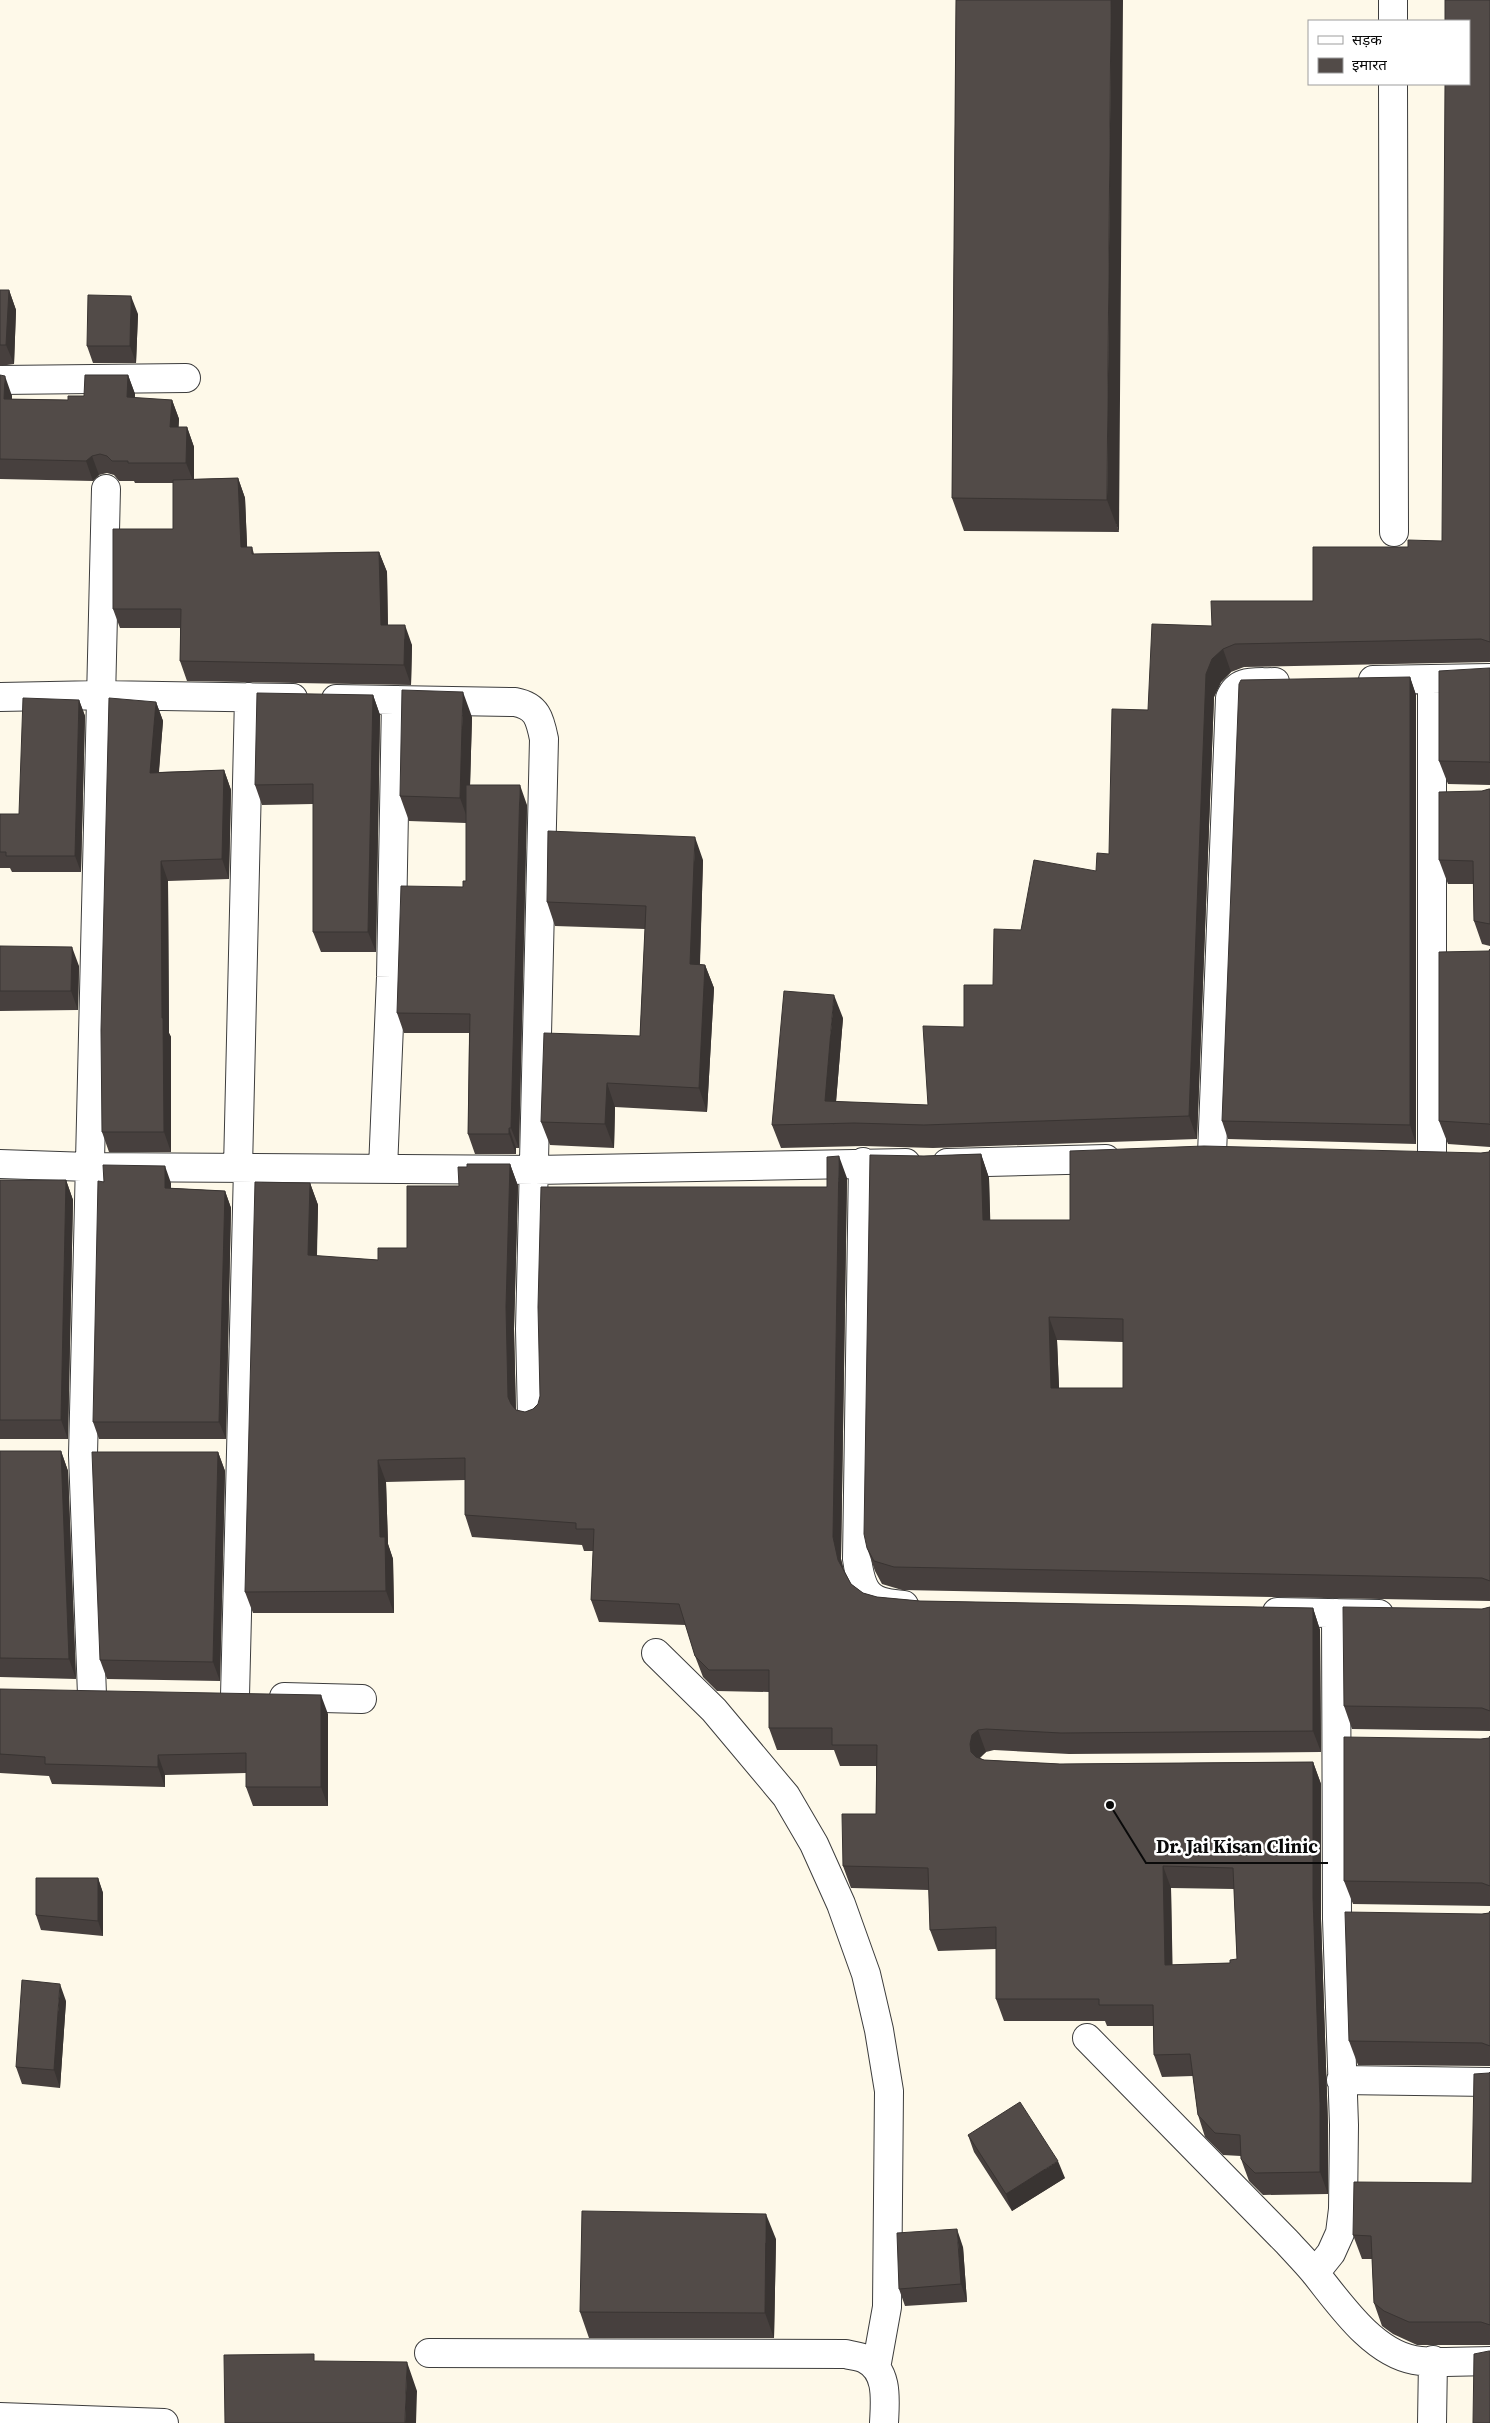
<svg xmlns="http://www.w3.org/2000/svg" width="1490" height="2423" viewBox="0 0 1490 2423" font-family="'Source Serif 4','Noto Sans Devanagari',serif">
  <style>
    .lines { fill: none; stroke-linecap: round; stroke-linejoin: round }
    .minor-casing { stroke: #3d3d3d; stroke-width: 30 }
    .minor { stroke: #fff; stroke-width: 28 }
    .wall { fill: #47403e; fill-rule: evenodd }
    .shaded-wall { fill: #393432 }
    .building { fill: #524b48; stroke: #393432; fill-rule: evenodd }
    .leader { fill: none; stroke: #0a0a0a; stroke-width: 2 }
    .callout-dot { fill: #0a0a0a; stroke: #fff; stroke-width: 2 }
    .callout-label { font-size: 19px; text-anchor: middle; font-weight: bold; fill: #0a0a0a; stroke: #fff; stroke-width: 5; stroke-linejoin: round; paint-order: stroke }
  </style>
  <rect width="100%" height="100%" fill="#fef9e9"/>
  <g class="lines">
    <g class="minor-casing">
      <path id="minor" d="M1393,0V21
        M1393,84L1394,532
        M0,380L186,378
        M1373,680L1490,678
        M0,697L100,695L293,698
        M336,699L515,702C537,706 540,719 544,739L530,1329L532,1418
        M1212,1154L1230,698C1238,678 1256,683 1275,682
        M1432,1161V679
        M863,1162L857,1559C862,1594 869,1603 904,1605
        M947,1163L1106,1159
        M0,1164L89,1167L535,1170L906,1163
        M238,1168L249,697
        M383,1169L391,977L396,700
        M1277,1612L1379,1614
        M656,1653L714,1710L786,1796L814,1844L841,1904L866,1974L879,2030L889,2091L887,2307L876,2368
        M92,1695L83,1455L106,489
        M235,1696L248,1168
        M284,1697L362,1699
        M1087,2038L1287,2242C1296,2252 1306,2262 1315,2273C1340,2304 1372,2352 1414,2360C1436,2364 1467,2361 1490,2361
        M1341,2080L1490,2082
        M1315,2273L1331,2253L1340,2233L1343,2209L1344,2125L1337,1919L1336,1613
        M429,2353L846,2354C852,2356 859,2356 865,2359C889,2371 885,2401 884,2423
        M0,2417L164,2423
        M1432,2423L1433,2360"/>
    </g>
    <use href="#minor" class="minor"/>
  </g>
  <path class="wall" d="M956,0L1119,532L964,531L952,498Z
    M1490,0V662L1244,667L1231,672L1221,682L1214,697L1197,1139L933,1148L863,1146L781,1148L772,1125L843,1018L836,1102L928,1105L964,1027L993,985L1021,930L1096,871L1109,854L1148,710L1212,626L1313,601L1408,547L1442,541Z
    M0,290H9L16,310L14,364L0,366Z
    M138,314L136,363H93L87,346Z
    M0,375L12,396V399L68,400L84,396L128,375L135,394V398L172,400L179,419L178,427H187L194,447V479L238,478L245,498L247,547H252L254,554L379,552L387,572L388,625L412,645L411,685L187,681L180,661V628H120L113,609L173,529V483H135L134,481H119L114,475L107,473L99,475L93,481L0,479Z
    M1489,668H1490V785L1448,784L1439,761Z
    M1410,677L1416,695V1144L1228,1139L1222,1121Z
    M373,695L380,715L376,952H321L313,932V804L262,805L255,785Z
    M79,700L85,716L81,872H12L10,868H0V814H19Z
    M156,702L163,721L159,772L224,770L231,790L229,879L168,881L169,1033L171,1037V1152H109L102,1132Z
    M472,717L470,785L527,805L519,1148H516V1154H475L468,1134L469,1033H404L397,1013L466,881V823L409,821L400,796Z
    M1489,789H1490V946L1482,944L1474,921L1473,884H1448L1439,860L1482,791Z
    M703,860L700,964L705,965L714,988L707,1112L615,1107L614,1148L550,1145L541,1122L640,1036L645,929L555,926L547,902Z
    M0,946L79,966L78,1010L0,1011Z
    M1490,949V1147L1448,1144L1439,1121L1489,951Z
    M1490,1150V1601L902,1590L882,1584L875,1571L867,1548L924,1156L981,1154L989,1178L990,1220H1070L1481,1153L1489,1152ZM1057,1340L1123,1342V1388H1059Z
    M510,1164L518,1186L514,1329L516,1410L525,1412L533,1409L827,1187L847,1178L841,1559L844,1570L851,1584L863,1593L877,1597L920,1601L1313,1608L1320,1630L1321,1752L1069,1754L994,1750L986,1752L980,1758L984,1760L1060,1764L1313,1762L1321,1784V1919L1328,2125V2194L1263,2195L1249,2181L1241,2159V2156L1223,2155L1205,2137L1198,2115L1193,2076L1162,2077L1154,2055L1153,2026H1107L1105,2021H1004L996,1999V1949L938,1951L930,1930L929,1890L851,1888L843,1866L876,1814V1766H840L834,1750H777L769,1728V1692L717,1691L703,1677L695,1656L686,1625L599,1622L591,1600L593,1551H584L582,1545L472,1537L465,1515V1480L386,1482L388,1544L393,1559L394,1613H253L245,1592L310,1183L318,1205L317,1256L378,1260L407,1248L459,1186ZM1171,1888L1234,1889L1237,1959L1230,1963L1172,1965Z
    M0,1180H66L73,1200L68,1439H0Z
    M171,1183V1188L225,1191L231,1208L226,1439H99L93,1422Z
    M0,1451H61L68,1471L76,1679L0,1677Z
    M218,1452L225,1471L220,1681L107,1679L100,1660Z
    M1490,1607V1731L1352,1729L1344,1706L1482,1609Z
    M0,1689L328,1714V1806H253L246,1787V1773L165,1775V1787L52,1784L49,1776L0,1773Z
    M1490,1736V1906L1353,1904L1344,1881L1481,1739L1489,1738Z
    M98,1878L103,1893V1936L41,1930L36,1915Z
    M1490,1911V2066L1358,2065L1349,2041L1482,1914L1489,1913Z
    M66,2001L60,2088L22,2084L16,2067Z
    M1490,2072V2345H1417L1393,2334L1382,2326L1374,2303L1372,2259H1362L1353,2235L1472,2183L1489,2073Z
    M968,2135L1065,2178L1012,2211L974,2152Z
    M776,2239L774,2338H589L580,2312Z
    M963,2247L967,2302L905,2306L899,2289Z"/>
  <path class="shaded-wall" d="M1111,0H1123L1119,532L1107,500Z
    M9,290L16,310L14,364L6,345Z
    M131,296L138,314L136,363L130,346Z
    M128,375L135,394L134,417L127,397Z
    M5,376L12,396L11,419L4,399Z
    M172,400L179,419L178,446L170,427Z
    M187,427L194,447V483L186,463Z
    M92,456L99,475L93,481L86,461Z
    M238,478L245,498L248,567L241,547Z
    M379,552L387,572L388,644L381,625Z
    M405,625L412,645L411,685L404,665Z
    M1223,649L1231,672L1221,682L1214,697L1197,1139L1189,1116L1206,674L1212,659Z
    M1410,677L1416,695V1144L1410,1125Z
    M463,692L472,717L469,823L460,798Z
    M373,695L380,715L376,952L368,932Z
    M79,700L85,716L81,872L75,856Z
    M156,702L163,721L157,792L150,773Z
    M224,770L231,790L229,879L222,859Z
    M520,785L527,805L519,1148L511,1128Z
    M695,837L703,860L699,987L690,964Z
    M161,861L168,881L169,1033L171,1037V1152L164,1132L162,1018Z
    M72,947L79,966L78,1010L71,991Z
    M705,965L714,988L707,1112L699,1088Z
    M834,995L843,1018L834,1125L825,1101Z
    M607,1083L615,1107L614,1148L605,1124Z
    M509,1128L516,1148V1154L509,1134Z
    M981,1154L989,1178L991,1244L983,1220Z
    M839,1156L847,1178L841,1559L846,1581L838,1560L833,1537Z
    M510,1164L518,1186L514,1329L516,1418L508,1397L506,1307Z
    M165,1166L171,1183V1205L165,1188Z
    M66,1180L73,1200L68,1439L61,1420Z
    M310,1183L318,1205L316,1277L308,1255Z
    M225,1191L231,1208L226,1439L219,1422Z
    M1049,1317L1057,1340L1060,1411L1051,1388Z
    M61,1451L68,1471L76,1679L69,1659Z
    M218,1452L225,1471L220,1681L213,1662Z
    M378,1460L386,1482L388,1544L393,1559L394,1613L386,1591L380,1537Z
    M1313,1608L1320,1630L1321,1752L1313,1731Z
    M321,1695L328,1714V1806L321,1787Z
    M978,1730L986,1752L980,1757L977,1766L971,1752L970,1744L972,1735Z
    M158,1755L165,1775V1787L158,1767Z
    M1313,1762L1321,1784V1919L1328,2125V2194L1320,2172L1313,1897Z
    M1163,1866L1171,1888L1173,1987L1165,1965Z
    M98,1878L103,1893V1936L98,1921Z
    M60,1984L66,2001L60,2088L54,2070Z
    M1058,2161L1065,2178L1012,2211L1006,2194Z
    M766,2214L776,2239L774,2338L765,2313Z
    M957,2229L963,2247L967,2302L961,2284Z
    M407,2362L417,2391L416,2423H405Z"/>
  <path class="building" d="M956,0H1111L1107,500L952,498Z
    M1445,0H1490V642L1481,639L1235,644L1223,649L1212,659L1206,674L1189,1116L924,1125L854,1123L772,1125L784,991L834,995L825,1101L928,1105L923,1026L964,1027V985H993L994,929L1021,930L1034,860L1096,871L1097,853L1109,854L1112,709L1148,710L1152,624L1212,626L1211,601H1313V547H1408V540L1442,541L1445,84H1469V21H1445Z
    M0,290H9L6,345H0Z
    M88,295L131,296L130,346H87Z
    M0,375L5,376L4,399L68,400V396H84L85,375H128L127,397L172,400L170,427H187L186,463H128V461H112L107,456L100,454L92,456L86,461L0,459Z
    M238,478L241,547H252V554L379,552L381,625H405L404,665L180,661L181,609H113V529H173V480Z
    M1489,668H1490V763L1489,762L1439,761V671Z
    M1410,677V1125L1222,1121L1239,684L1241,680Z
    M402,690L463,692L460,798L400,796Z
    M257,693L373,695L368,932H313V784L255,785Z
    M23,698L79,700L75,856H6V852H0V814H19Z
    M109,698L156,702L150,773L224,770L222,859L161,861L162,1018H163L164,1132H102L101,1030Z
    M466,785H520L511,1128H509V1134H468L470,1014L397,1013L401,886L463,887V881H466Z
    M1489,789H1490V924L1474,921L1473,861L1439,860V792L1482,791Z
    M548,831L695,837L690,964L705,965L699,1088L607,1083L605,1124L541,1122L544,1033L640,1036L646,906L547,902Z
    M0,946L72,947L71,991H0Z
    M1490,949V1125L1489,1124L1439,1121V952L1489,951Z
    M1204,1146L1481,1153L1489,1152L1490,1150V1581L1482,1578L894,1567L874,1561L867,1548L864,1534L870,1155L924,1156L981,1154L983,1220H1070V1151ZM1049,1317L1123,1319V1388H1051Z
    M839,1156L833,1537L838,1560L851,1584L863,1593L877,1597L920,1601L1313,1608V1731L1061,1733L986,1729L978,1730L972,1735L970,1744L971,1752L976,1757L984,1760L1060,1764L1313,1762V1897L1320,2103V2172L1255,2173L1241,2159L1240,2135L1215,2133L1198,2115L1190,2054L1154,2055L1153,2005H1099V1999H996V1927L930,1930L928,1868L843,1866L842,1814H876L877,1745H832V1728H769V1670H709L695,1656L679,1604L591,1600L594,1529H576V1523L465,1515V1458L378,1460L380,1537H385L386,1591L245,1592L255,1182L310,1183L308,1255L378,1260V1248H407V1186H459L458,1167H467V1164H510L506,1307L508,1397L511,1404L516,1410L525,1412L533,1409L538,1404L540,1396L538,1307L541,1187H827V1157ZM1163,1866L1233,1868L1237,1959L1230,1960V1963L1165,1965Z
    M103,1165L165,1166V1188L225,1191L219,1422H93L98,1181L104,1182Z
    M0,1180H66L61,1420H0Z
    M0,1451H61L69,1659L0,1658Z
    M92,1452H218L213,1662L100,1660Z
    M1343,1607L1482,1609L1490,1607V1711L1482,1708L1344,1706Z
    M0,1689L321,1695V1787H246V1753L158,1755V1767L45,1764V1757L0,1754Z
    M1490,1736V1886L1482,1883L1344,1881V1737L1481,1739L1489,1738Z
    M36,1878H98V1921L36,1915Z
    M1490,1911V2046L1482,2043L1349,2041L1345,1912L1482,1914L1489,1913Z
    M22,1980L60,1984L54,2070L16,2067Z
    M1490,2072V2325L1481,2322H1409L1384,2311L1374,2303L1371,2236L1353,2235L1354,2182L1472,2183L1474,2074L1489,2073Z
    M1020,2102L1058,2161L1006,2194L968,2135Z
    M582,2211L766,2214L765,2313L580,2312Z
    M957,2229L961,2284L899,2289L897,2233Z
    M1489,2351H1490V2423H1473L1474,2354Z
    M314,2354V2361L407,2362L405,2423H225L224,2355Z"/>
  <path class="leader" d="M1110 1805L1146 1863H1328"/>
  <circle class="callout-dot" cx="1110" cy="1805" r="5"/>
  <g class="callout-label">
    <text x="1237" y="1853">Dr. Jai Kisan Clinic</text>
  </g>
  <rect x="1308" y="20" width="162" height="65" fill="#ffffff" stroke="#9d9d9d"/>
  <rect x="1318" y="36" width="25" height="8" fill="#ffffff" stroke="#9d9d9d"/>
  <text x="1352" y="45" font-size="15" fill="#0a0a0a">सड़क</text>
  <rect x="1318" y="58" width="25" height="15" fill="#524b48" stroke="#9d9d9d"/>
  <text x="1352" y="70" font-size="15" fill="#0a0a0a">इमारत</text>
</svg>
